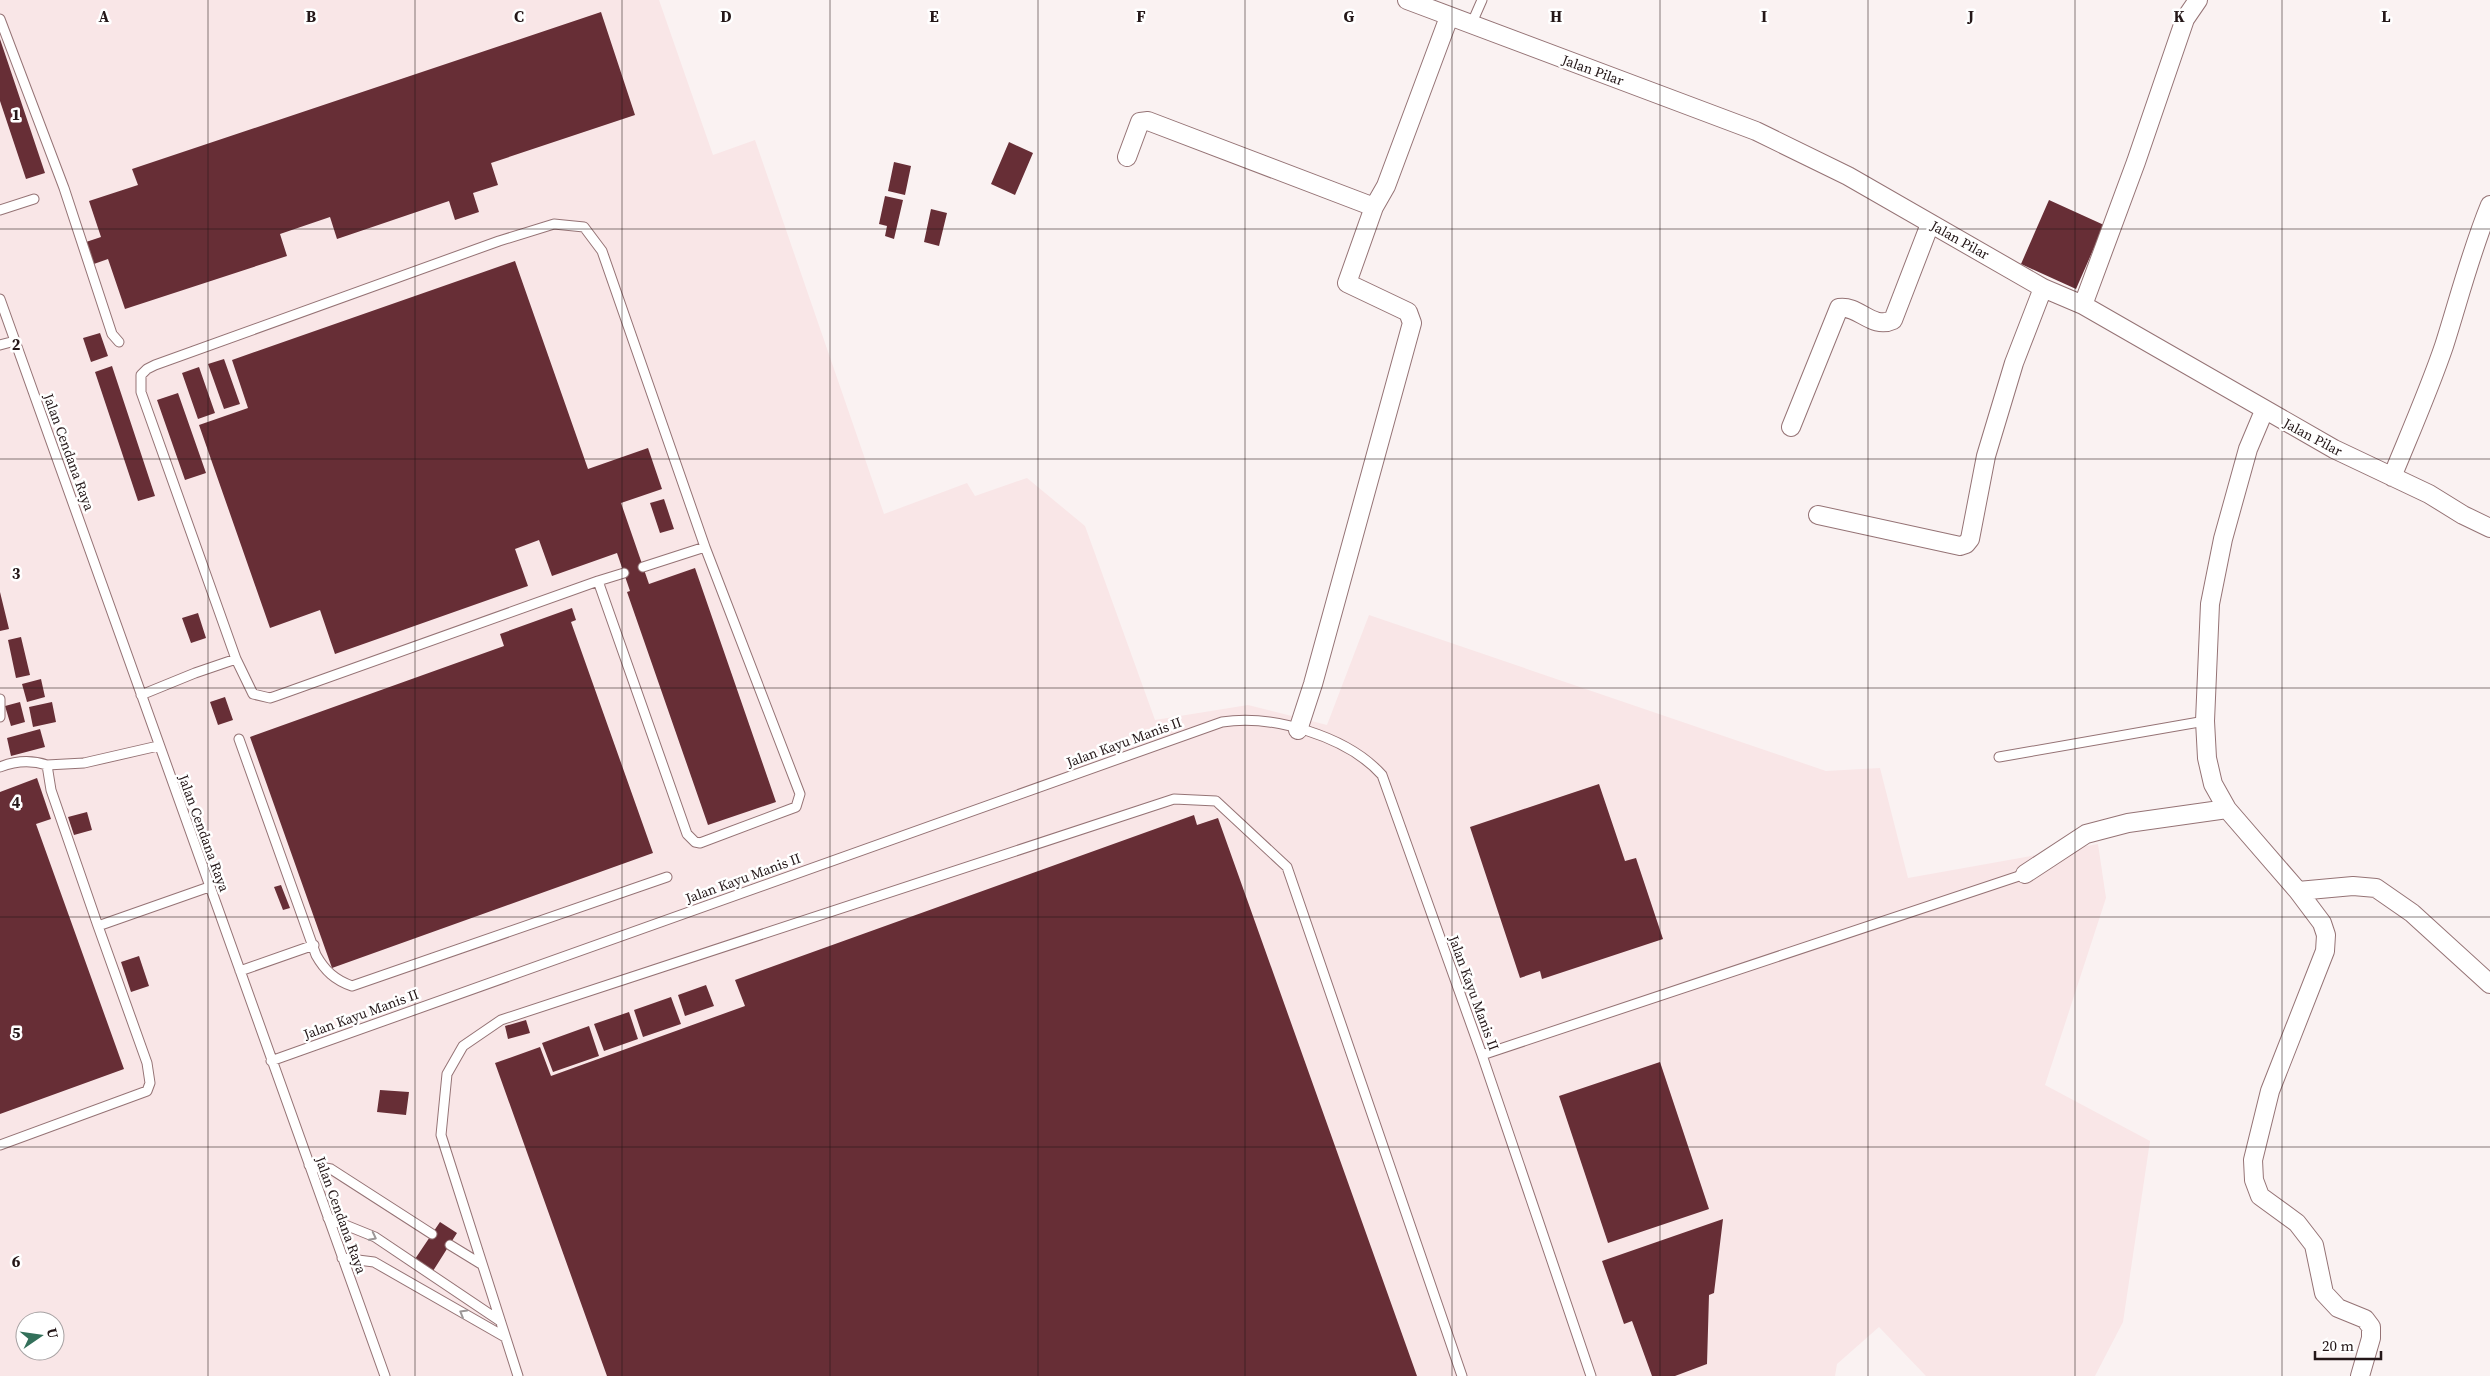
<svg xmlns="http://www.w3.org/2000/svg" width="2490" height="1376" viewBox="0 0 2490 1376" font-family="'Source Serif 4',serif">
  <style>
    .built { fill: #f9e6e7; fill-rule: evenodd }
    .building { fill: #672e36 }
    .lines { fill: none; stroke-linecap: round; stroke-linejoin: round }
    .service-casing { stroke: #957375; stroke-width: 11 }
    .minor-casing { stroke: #957375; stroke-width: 20 }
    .service { stroke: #fff; stroke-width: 9 }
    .minor { stroke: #fff; stroke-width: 18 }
    .oneway { stroke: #9c9797 }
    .grid { fill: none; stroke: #241718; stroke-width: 1; stroke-opacity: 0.55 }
    .labels { text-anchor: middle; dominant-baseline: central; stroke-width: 5; stroke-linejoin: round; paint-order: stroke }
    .street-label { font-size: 14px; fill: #241718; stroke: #fff }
    .grid-label { font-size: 16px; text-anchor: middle; font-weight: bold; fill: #241718; stroke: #fff; stroke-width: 5; stroke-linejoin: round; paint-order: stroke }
  </style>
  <rect width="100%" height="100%" fill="#faf2f2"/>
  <path class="built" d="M0,0H659L713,155L755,140L884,514L967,483L975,496L1027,478L1085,526L1155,720L1248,705L1327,725L1369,615L1826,771L1880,768L1908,878L2098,844L2106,898L2045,1085L2150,1141L2123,1322L2095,1376H1926L1879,1327L1837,1364L1835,1376H0ZM25,1321H55V1351H25Z"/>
  <path class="building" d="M601,12L635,115L491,163L498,185L473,193L479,212L455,220L449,201L337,239L330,217L280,234L287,256L125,309L108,259L91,265L83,243L101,237L89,201L138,185L132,169Z
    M0,39L45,173L26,179L0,101Z
    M1009,142L1033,153L1015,195L991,184Z
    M894,162L911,166L905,195L888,191Z
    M885,196L903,200L894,239L885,236L887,226L879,224Z
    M2049,200L2104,225L2076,289L2021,264Z
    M931,209L947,213L939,246L924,242Z
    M515,261L588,469L648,448L662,489L621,503L649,584L695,568L776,802L708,825L627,592L630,591L617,553L552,576L539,540L515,549L528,586L335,654L320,610L270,628L199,425L248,408L232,360Z
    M100,333L108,356L91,362L83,338Z
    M224,359L240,404L224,409L208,364Z
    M112,366L155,496L138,501L95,372Z
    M199,367L215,413L198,419L182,373Z
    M178,393L206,473L185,480L157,400Z
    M664,499L674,529L660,533L650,503Z
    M0,592L9,629L0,631Z
    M572,608L576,620L571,622L653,853L332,968L250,737L504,646L500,634Z
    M198,613L206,638L191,643L182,618Z
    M21,637L30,675L16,678L8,640Z
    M41,679L45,697L27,702L22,684Z
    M225,697L233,720L218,725L210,702Z
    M20,702L25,722L11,726L5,706Z
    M52,702L56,722L33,727L29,707Z
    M40,729L45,747L11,756L7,738Z
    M37,778L51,819L36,824L124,1069L0,1114V792Z
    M1599,784L1625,861L1636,858L1663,939L1542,979L1540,971L1520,978L1470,827Z
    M87,812L92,830L74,835L68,817Z
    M1194,815L1197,825L1218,818L1417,1376H607L495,1063L540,1047L551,1076L745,1006L735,980Z
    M281,885L290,908L283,910L274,887Z
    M139,956L149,986L131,992L121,962Z
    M706,985L714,1006L685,1016L678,995Z
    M671,997L681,1024L643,1037L634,1010Z
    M629,1012L638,1039L604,1051L594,1024Z
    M526,1020L530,1033L508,1039L505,1026Z
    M589,1026L599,1056L553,1072L542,1043Z
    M1660,1062L1709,1209L1608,1243L1559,1096Z
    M380,1090L409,1092L406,1115L377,1112Z
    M1723,1219L1714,1293L1709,1295L1707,1364L1675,1376H1652L1632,1321L1624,1324L1602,1261Z
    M440,1222L457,1233L433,1271L415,1259Z"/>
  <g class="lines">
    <g class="service-casing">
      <path id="service" d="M0,19L64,188L112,334L119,342
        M1471,25L1482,0
        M0,210L34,199
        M0,299L385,1376
        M0,345L15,341
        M598,581L624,573
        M236,659L141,392V375L147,369L155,365L499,241L554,224L584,227L602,251L705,547L643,567
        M141,695L195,673L236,659L253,694L270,698L276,696L598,581L687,834L695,842L700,843L796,807L800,794L705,547
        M0,699V717
        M239,739L316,955C325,971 335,980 352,986L667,877
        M158,746L84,763L47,765L51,790L98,926L209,887
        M1999,757L2205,721
        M0,767C15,761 32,760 47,765
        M240,971L314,945
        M1482,1055L2025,874
        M271,1061L1222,722C1272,714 1347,736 1382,775L1482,1055L1591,1376
        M0,1145L147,1091L150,1083L147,1063L98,926
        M309,1165L331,1169L432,1234
        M328,1218L375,1237L500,1321
        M450,1245L481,1264
        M342,1258L374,1262L505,1337
        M518,1376L441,1135L447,1074L463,1046L501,1020L1174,799L1216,801L1287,867L1462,1376"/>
    </g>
    <g class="minor-casing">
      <path id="minor" d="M1407,0L1756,131L1848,176L2043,288L2083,305L2334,449L2429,494L2463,515L2490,528
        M1127,157L1140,122L1148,121L1374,207L1386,186L1449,17
        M2083,305L2136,162L2185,19L2198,0
        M2264,411L2248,449L2223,539L2210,604L2205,721L2207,758L2213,784L2227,809L2298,891L2322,923L2326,935L2325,951L2270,1091L2253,1160L2254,1180L2260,1196L2297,1223L2314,1245L2324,1293L2338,1308L2365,1319L2371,1327V1338L2360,1376
        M1791,427L1839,308C1859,305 1872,330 1893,320L1930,224
        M2392,477C2410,433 2429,390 2444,346C2459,299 2471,251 2490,205
        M1818,515L1960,546L1966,544L1970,539L1986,456L2014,363L2043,288
        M1298,730L1313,684L1412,323L1408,312L1347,283L1374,207
        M2025,874L2086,834L2128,823L2227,809
        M2298,891L2353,886L2376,888L2412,913L2490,984"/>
    </g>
    <use href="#service" class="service"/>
    <use href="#minor" class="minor"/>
  </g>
  <defs><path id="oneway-chevron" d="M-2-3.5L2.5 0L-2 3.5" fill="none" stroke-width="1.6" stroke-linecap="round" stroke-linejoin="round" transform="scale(1.25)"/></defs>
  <g class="oneway">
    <use href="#oneway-chevron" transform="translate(373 1237) rotate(27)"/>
    <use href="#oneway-chevron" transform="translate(463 1313) rotate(-150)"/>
  </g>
  <path class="grid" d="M208,0V1376M415,0V1376M622,0V1376M830,0V1376M1038,0V1376M1245,0V1376M1452,0V1376M1660,0V1376M1868,0V1376M2075,0V1376M2282,0V1376M0,229H2490M0,459H2490M0,688H2490M0,917H2490M0,1147H2490"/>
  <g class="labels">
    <g class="street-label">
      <text transform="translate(1593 70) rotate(20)">Jalan Pilar</text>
      <text transform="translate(1960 240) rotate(29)">Jalan Pilar</text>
      <text transform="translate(2313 437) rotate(28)">Jalan Pilar</text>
      <text transform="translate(69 452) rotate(70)">Jalan Cendana Raya</text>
      <text transform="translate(1124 742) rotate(-20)">Jalan Kayu Manis II</text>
      <text transform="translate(204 833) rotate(70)">Jalan Cendana Raya</text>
      <text transform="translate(743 878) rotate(-20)">Jalan Kayu Manis II</text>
      <text transform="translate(1474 993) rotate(70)">Jalan Kayu Manis II</text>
      <text transform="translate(361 1014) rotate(-20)">Jalan Kayu Manis II</text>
      <text transform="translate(341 1215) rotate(70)">Jalan Cendana Raya</text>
    </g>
  </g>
  <g class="grid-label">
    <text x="104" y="22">A</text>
    <text x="311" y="22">B</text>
    <text x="519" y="22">C</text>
    <text x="726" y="22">D</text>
    <text x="934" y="22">E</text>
    <text x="1141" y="22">F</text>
    <text x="1349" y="22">G</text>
    <text x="1556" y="22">H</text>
    <text x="1764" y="22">I</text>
    <text x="1971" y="22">J</text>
    <text x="2179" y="22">K</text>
    <text x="2386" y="22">L</text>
    <text x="16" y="120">1</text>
    <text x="16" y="350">2</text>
    <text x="16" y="579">3</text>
    <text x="16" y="808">4</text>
    <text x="16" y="1038">5</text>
    <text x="16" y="1267">6</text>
  </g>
  <g transform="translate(40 1336) rotate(77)"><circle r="24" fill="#ffffff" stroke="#a7a2a3"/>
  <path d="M0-4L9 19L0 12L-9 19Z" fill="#33705a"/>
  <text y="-8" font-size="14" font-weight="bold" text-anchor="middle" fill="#241718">U</text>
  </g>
  <path d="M2315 1351v8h66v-8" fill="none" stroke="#241718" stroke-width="2.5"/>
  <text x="2322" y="1351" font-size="15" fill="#241718" stroke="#ffffff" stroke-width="4" paint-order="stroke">20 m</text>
</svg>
